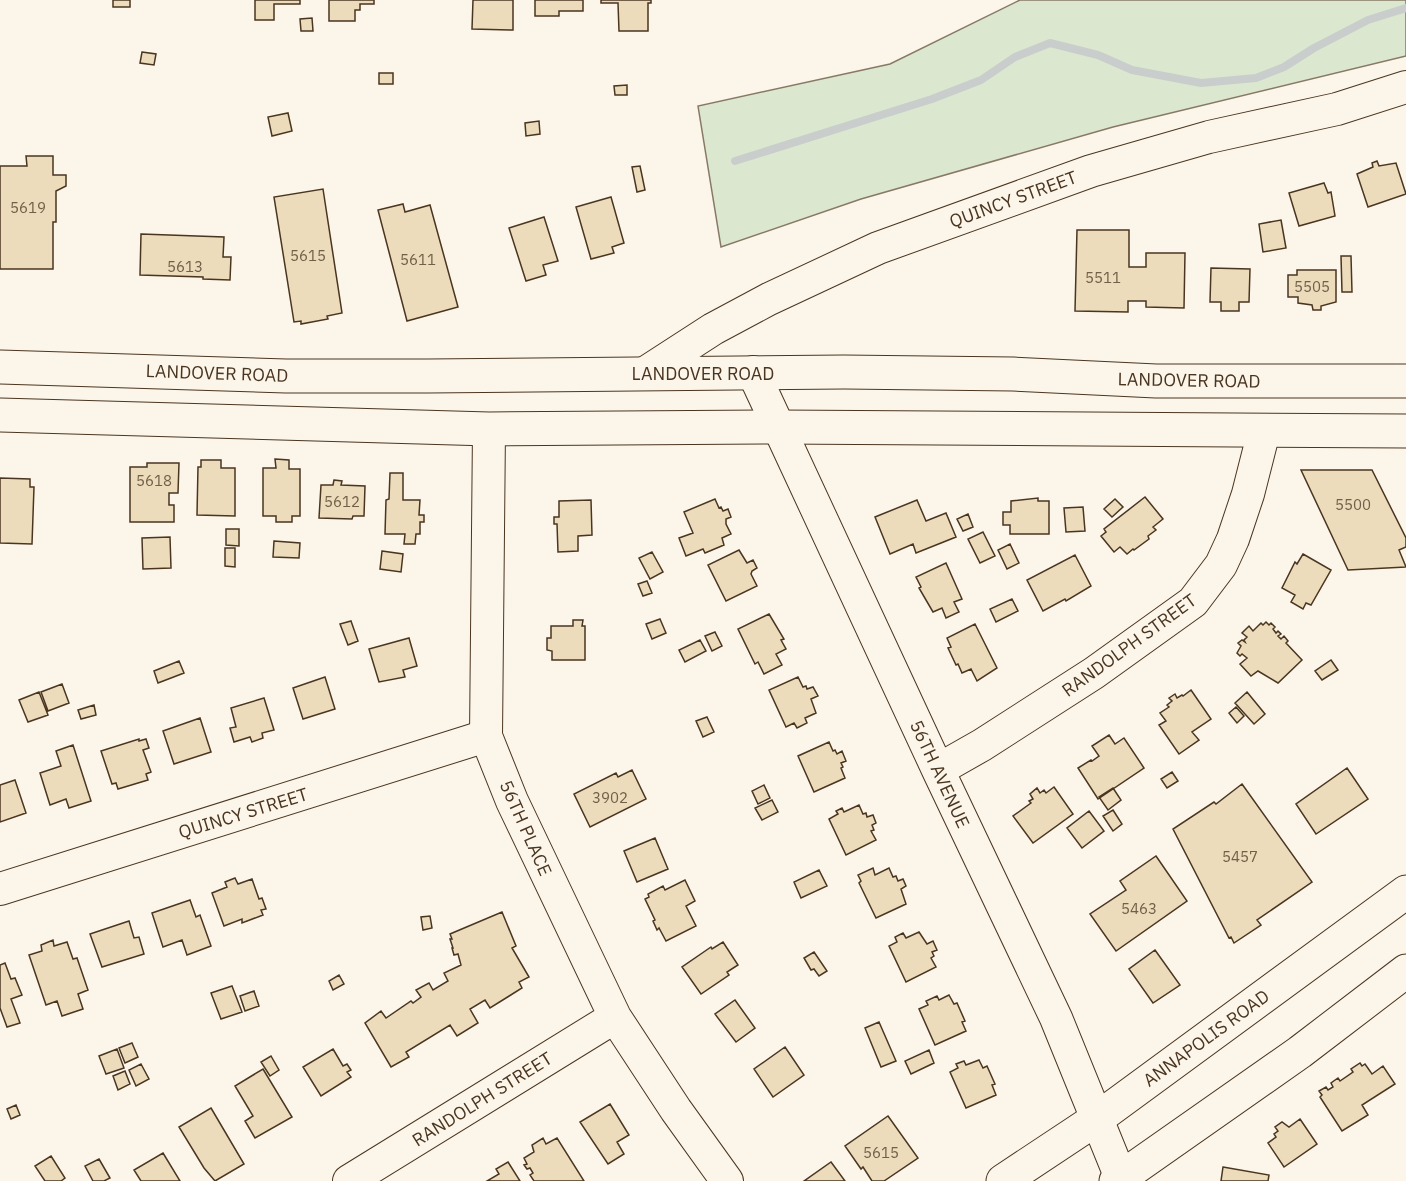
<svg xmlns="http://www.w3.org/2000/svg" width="1406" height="1181" viewBox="0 0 1406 1181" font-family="'IBM Plex Sans',sans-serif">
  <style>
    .green { fill: #dce7d0; stroke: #887966; stroke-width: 1.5 }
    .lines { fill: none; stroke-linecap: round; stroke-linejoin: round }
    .stream { stroke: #c9cecd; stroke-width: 8 }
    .building { fill: #ecdcbc; stroke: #4a3520; stroke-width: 1.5 }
    .minor-casing { stroke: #4a3520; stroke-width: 34 }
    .major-casing { stroke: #4a3520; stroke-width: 35 }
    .minor { stroke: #fbf6e9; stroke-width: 32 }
    .major { stroke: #fbf6e9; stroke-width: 33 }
    .labels { text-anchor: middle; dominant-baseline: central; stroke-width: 4.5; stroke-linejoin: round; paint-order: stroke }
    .number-label { font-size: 15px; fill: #725f47 }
    .street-label { font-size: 18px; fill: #4a3520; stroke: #fbf6e9 }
  </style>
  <rect width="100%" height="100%" fill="#fbf6e9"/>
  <path class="green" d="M1020,0H1406V56L1113,127L861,199L721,247L698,106L890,64Z"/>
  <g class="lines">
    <path class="stream" d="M735,161L932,99L981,80L1015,57L1050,43L1098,55L1132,70L1201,83L1256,78L1284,67L1314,48L1368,20L1406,8"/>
  </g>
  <path class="building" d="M113,0H130V7H113Z
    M255,0H300V4H274V20H255Z
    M329,0H374V4H360V10H355V21H329Z
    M473,0H513V30L472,29Z
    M535,0H583V11H559V16H535Z
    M601,0H651V3H648V31H619L618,3H601Z
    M312,18L313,31H301L300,19Z
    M142,52L156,54L154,65L140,63Z
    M379,73H393V84H379Z
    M627,85V95H615L614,86Z
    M288,113L292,131L272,136L268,117Z
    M539,121L540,134L526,136L525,123Z
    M26,156H53V175H66V186L56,191V222H53V269H0V166H27Z
    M1377,161L1379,166L1396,163L1406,194L1368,207L1357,174L1373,167L1372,163Z
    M640,166L645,190L637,192L632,167Z
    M1324,183L1328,193L1331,192L1335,216L1299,226L1289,193Z
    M323,189L342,313L327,316L328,319L301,324V321L294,322L274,197Z
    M611,197L624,243L612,247L614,253L591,259L576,207Z
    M403,204L405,212L430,205L458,307L407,321L378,210Z
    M544,217L558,261L543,265L546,275L526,281L509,228Z
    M1281,220L1286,248L1263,252L1259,224Z
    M1077,230H1129V267H1146V253H1185L1184,308L1146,307V301H1128V312L1075,311Z
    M141,234L224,237L223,257H231L230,280L203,279V277L140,275Z
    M1341,256H1351L1352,292H1342Z
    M1211,268L1250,269L1249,302H1239V311H1221V302H1210Z
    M1297,270H1336V302L1321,306V310H1313L1312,305L1298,303V297H1288V275H1297Z
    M275,459L289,460V469H300V516H292V522H276V516H263V468H276Z
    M201,460H221V468H235V516L197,515L198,467H201Z
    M147,463H179L178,493H169V505H174V522H130V467H147Z
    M1301,470H1372L1406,538V547L1399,550L1406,567L1348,570Z
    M390,473H403V500H420L419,515H424V522H420V534H416L415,544H404L405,534H385L386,500L389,499Z
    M0,478L30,479V487H34L32,544L0,543Z
    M334,480L342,481L341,485L365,486L364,516H353L352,519L319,518L321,485H333Z
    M1145,497L1163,519L1153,527L1156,530L1148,536L1149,539L1134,550L1133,549L1127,554L1120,547L1114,552L1101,536L1106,532L1104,529Z
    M1038,498V501H1049V534H1010V525H1003V512H1011V501Z
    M715,499L719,508L721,507L723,511L728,509L731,517L726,519V524L731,534L722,538L724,545L705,553L703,549L686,556L679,538L693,533L684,512Z
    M1115,499L1123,507L1112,517L1104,509Z
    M591,500L592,535L578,536V551L558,552L557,524H554V517H559V501Z
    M917,500L926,521L946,513L956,537L916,553L913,544L890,554L875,517Z
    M1083,507L1085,531L1066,532L1064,508Z
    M968,514L973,527L963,531L957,519Z
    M226,529H239V546L226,545Z
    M983,532L995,556L980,563L968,539Z
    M170,537L171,568L143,569L142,538Z
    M274,541L300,543L299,558L273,557Z
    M1010,544L1019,563L1007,569L998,550Z
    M225,548H235V567L225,566Z
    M739,550L747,563L753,560L757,568L752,571L751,574L757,586L726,601L708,565Z
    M382,551L403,554L401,572L380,569Z
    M652,552L663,572L650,579L639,558Z
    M1303,554L1331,570L1311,605L1306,603L1303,609L1291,602L1295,595L1282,588L1295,562L1297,564Z
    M1075,555L1091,586L1066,601L1065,599L1043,611L1027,580Z
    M946,563L962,599L954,602L959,612L946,618L942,608L933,612L919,588L921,587L916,577Z
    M647,581L652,593L643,596L638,584Z
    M1012,599L1018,611L996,622L990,609Z
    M769,614L784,639L781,640L786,649L776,654L782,665L764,674L758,662L755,664L738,629Z
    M660,619L666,633L652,639L646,624Z
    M573,620H583L582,626H585V660H552V651L547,650V638H551V626H573Z
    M351,621L358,641L348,645L340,624Z
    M1266,622L1269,625L1271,623L1275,627L1273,629L1276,633L1278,631L1281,634L1278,636L1281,639L1284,636L1288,641L1286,643L1302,660L1278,683L1258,671L1251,676L1240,664L1247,658L1242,654L1240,656L1237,653L1241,646L1238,643L1242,640L1245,642L1244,640L1247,637L1242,633L1249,626L1253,631L1261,623L1263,625Z
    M975,624L997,668L977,681L971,669L962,673L958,664L956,665L948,648L951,647L947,638Z
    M715,632L722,646L712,651L705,636Z
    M409,638L417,666L403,670L405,677L379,682L369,649Z
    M700,640L706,651L685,662L679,650Z
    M1331,660L1338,670L1322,680L1315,671Z
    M179,661L184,673L158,683L154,671Z
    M325,677L335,709L303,719L293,688Z
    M798,677L803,687L806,686L807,689L813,687L818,696L811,699L816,713L805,718L807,723L797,728L794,723L786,727L769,690Z
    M62,684L69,703L48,711L41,692Z
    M1191,690L1211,719L1192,732L1199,740L1179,754L1159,725L1166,721L1160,713L1169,707L1167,705L1172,701L1169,698L1175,694L1177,698L1182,695L1183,696Z
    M39,692L48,715L28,722L19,700Z
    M1247,692L1265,714L1254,724L1235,703Z
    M264,698L274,730L262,733L263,738L252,742L250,737L234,742L230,728L236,727L231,708Z
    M94,705L96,715L81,719L78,710Z
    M1236,707L1244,716L1237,723L1229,713Z
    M707,717L714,732L703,737L696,721Z
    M200,718L211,752L174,764L163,731Z
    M1109,735L1115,744L1124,738L1144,768L1098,799L1078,768L1091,760L1092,761L1099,756L1092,746Z
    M139,739V741L146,739L149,748L143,750L151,772L146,774L148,780L118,789L116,783L112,784L101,751Z
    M829,742L833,751L835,750L837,754L842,751L846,761L841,763L843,767L841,768L845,778L814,792L798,756Z
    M73,745L91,801L69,808L66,799L50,805L40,773L61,766L56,751Z
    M1347,768L1368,799L1316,834L1296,804Z
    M632,770L646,799L590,827L574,794L616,773L618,777Z
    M1172,772L1178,781L1167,788L1161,779Z
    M15,780L26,813L0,822V785Z
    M1242,784L1312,882L1257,920L1261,925L1234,943L1231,937L1229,938L1173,829L1214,802L1216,804Z
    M764,785L770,798L758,804L752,791Z
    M1054,787L1073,814L1033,843L1013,816L1031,803L1029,801L1033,799L1030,794L1037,788L1040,793L1044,790L1046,793Z
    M1113,788L1121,800L1108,810L1099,797Z
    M772,800L778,812L762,820L755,808Z
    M859,805L863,814L866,813L867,817L873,815L876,823L872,825L874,830L871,831L876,840L846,855L829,819L838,814L836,811L842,808L844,812Z
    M1113,810L1122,824L1113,831L1103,816Z
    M1089,811L1104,831L1082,848L1067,828Z
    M655,838L668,869L637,882L624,851Z
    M1156,856L1187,901L1116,951L1090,914L1126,890L1120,881Z
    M873,868L875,875L889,868L893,877L896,876L898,881L903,879L906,886L901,889L906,904L876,918L859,883L861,881L858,875Z
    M819,870L827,886L801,898L794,882Z
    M235,878L238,884L252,879L259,899L262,898L266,909L261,910L263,915L242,923V919L224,926L212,893L227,887L225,882Z
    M685,880L695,901L686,906L696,926L666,941L659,928L657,930L653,921L655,920L645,899L649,897L648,894L663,886L665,890Z
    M190,900L196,917L200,915L211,946L187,955L182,940L163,947L152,913Z
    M502,912L516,946L512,948L529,977L519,982L522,988L490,1008L485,1000L470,1009L478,1023L457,1036L450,1025L406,1052L409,1057L391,1067L365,1023L381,1011L386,1018L411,1001L413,1003L421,997L416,990L429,983L433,990L448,981L444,973L461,965L458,954L454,955L452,948H453L450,939H452L450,934Z
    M430,916L432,928L423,930L421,917Z
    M129,921L134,938L139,937L144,954L102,967L90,934Z
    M919,932L927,944L933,941L937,950L932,952L934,956L931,958L936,967L906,982L889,946L897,942L895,937L903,933L906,938Z
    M53,940L54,946L67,942L73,959L77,958L88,990L78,994L83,1009L62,1016L57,1001L46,1005L29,955L42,951L41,945Z
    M723,942L738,965L727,972L729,975L701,994L682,967L711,947L712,949Z
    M1155,950L1180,985L1153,1003L1129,969Z
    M814,952L827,971L819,976L814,969L811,970L804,958Z
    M5,963L11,979L15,978L22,995L11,999L20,1023L7,1027L0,1008V965Z
    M339,975L344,984L333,990L329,981Z
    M232,986L242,1012L221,1019L211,993Z
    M254,991L259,1006L245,1011L240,996Z
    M949,995L954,1004L957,1003L965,1021L962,1022L966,1031L935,1045L919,1009L928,1005L926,1001L937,996L939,1000Z
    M735,1000L755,1028L736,1042L715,1014Z
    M879,1022L896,1061L881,1067L865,1028Z
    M132,1043L138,1057L125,1063L119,1048Z
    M785,1047L804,1075L773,1097L754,1069Z
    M117,1049L124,1068L106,1074L99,1056Z
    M333,1049L343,1066L347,1064L351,1070L347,1072L351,1077L321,1096L303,1067Z
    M929,1050L934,1063L911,1074L905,1061Z
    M271,1056L279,1070L270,1076L261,1062Z
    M979,1060L983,1068L987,1066L995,1084L992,1085L996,1095L966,1108L950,1072L958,1068L956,1064L964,1061L966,1065Z
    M1360,1063L1362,1066L1365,1064L1372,1074L1383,1066L1395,1084L1362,1105L1368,1115L1342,1131L1320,1097L1322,1095L1319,1091L1326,1087L1328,1090L1333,1087L1331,1083L1338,1078L1340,1081L1353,1072L1351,1069Z
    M141,1064L149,1079L136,1086L129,1070Z
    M263,1069L292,1117L255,1138L245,1121L253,1116L235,1086Z
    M125,1071L130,1084L118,1090L113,1076Z
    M610,1104L629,1135L617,1142L624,1154L608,1164L580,1122Z
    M16,1105L20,1115L11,1119L7,1109Z
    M211,1108L244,1164L215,1181L204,1168L179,1127Z
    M888,1116L918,1158L884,1181H872L863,1167L861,1169L845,1146Z
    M1300,1119L1317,1144L1284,1167L1268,1143L1276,1137L1274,1134L1278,1131L1275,1127L1282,1122L1289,1127Z
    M543,1138L546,1144L557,1138L584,1181H534L530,1175L533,1173L530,1168L527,1169L524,1165L527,1164L524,1158L534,1152L532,1145Z
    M163,1153L180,1181H141L134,1170Z
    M51,1156L65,1178L61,1181H45L35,1166Z
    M99,1159L110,1178L104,1181H93L85,1166Z
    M508,1162L520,1181H487L499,1174L496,1169Z
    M831,1162L845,1181H804Z
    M1223,1167L1269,1175L1268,1181H1221Z"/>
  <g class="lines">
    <g class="minor-casing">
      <path id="minor" d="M753,372L938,770L1056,1018L1121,1178L1125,1181
        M645,373L713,329L769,299L878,248L1091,171L1209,137L1337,109L1406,87
        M489,429L486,736L512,801L615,1017L676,1110L727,1181
        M938,770L982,745L1094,673L1193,602L1221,565L1233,539L1248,494L1264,431
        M0,889L486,736
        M349,1181L615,1017"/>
    </g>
    <g class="major-casing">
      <path id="major" d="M0,367L286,376H428L844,372L1013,374L1156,381H1406
        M0,415L489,429L778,427L1406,431
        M1003,1181L1098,1118L1406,892
        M1116,1181L1300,1052L1406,971"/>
    </g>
    <use href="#minor" class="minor"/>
    <use href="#major" class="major"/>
  </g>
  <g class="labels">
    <g class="number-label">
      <text x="28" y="207">5619</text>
      <text x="308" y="255">5615</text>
      <text x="418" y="259">5611</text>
      <text x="185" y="266">5613</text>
      <text x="1103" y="277">5511</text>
      <text x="1312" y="286">5505</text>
      <text x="154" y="480">5618</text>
      <text x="342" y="501">5612</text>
      <text x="1353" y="504">5500</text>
      <text x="610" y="797">3902</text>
      <text x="1240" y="856">5457</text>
      <text x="1139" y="908">5463</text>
      <text x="881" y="1152">5615</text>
    </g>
    <g class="street-label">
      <text transform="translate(1013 199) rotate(-20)">QUINCY STREET</text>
      <text transform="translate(217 373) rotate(2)">LANDOVER ROAD</text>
      <text x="703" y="373">LANDOVER ROAD</text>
      <text transform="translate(1189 380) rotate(1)">LANDOVER ROAD</text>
      <text transform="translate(1129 645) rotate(-36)">RANDOLPH STREET</text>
      <text transform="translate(940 774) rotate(65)">56TH AVENUE</text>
      <text transform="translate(243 813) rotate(-17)">QUINCY STREET</text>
      <text transform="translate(526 828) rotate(66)">56TH PLACE</text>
      <text transform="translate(1206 1038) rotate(-36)">ANNAPOLIS ROAD</text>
      <text transform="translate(482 1099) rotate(-32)">RANDOLPH STREET</text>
    </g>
  </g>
</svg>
